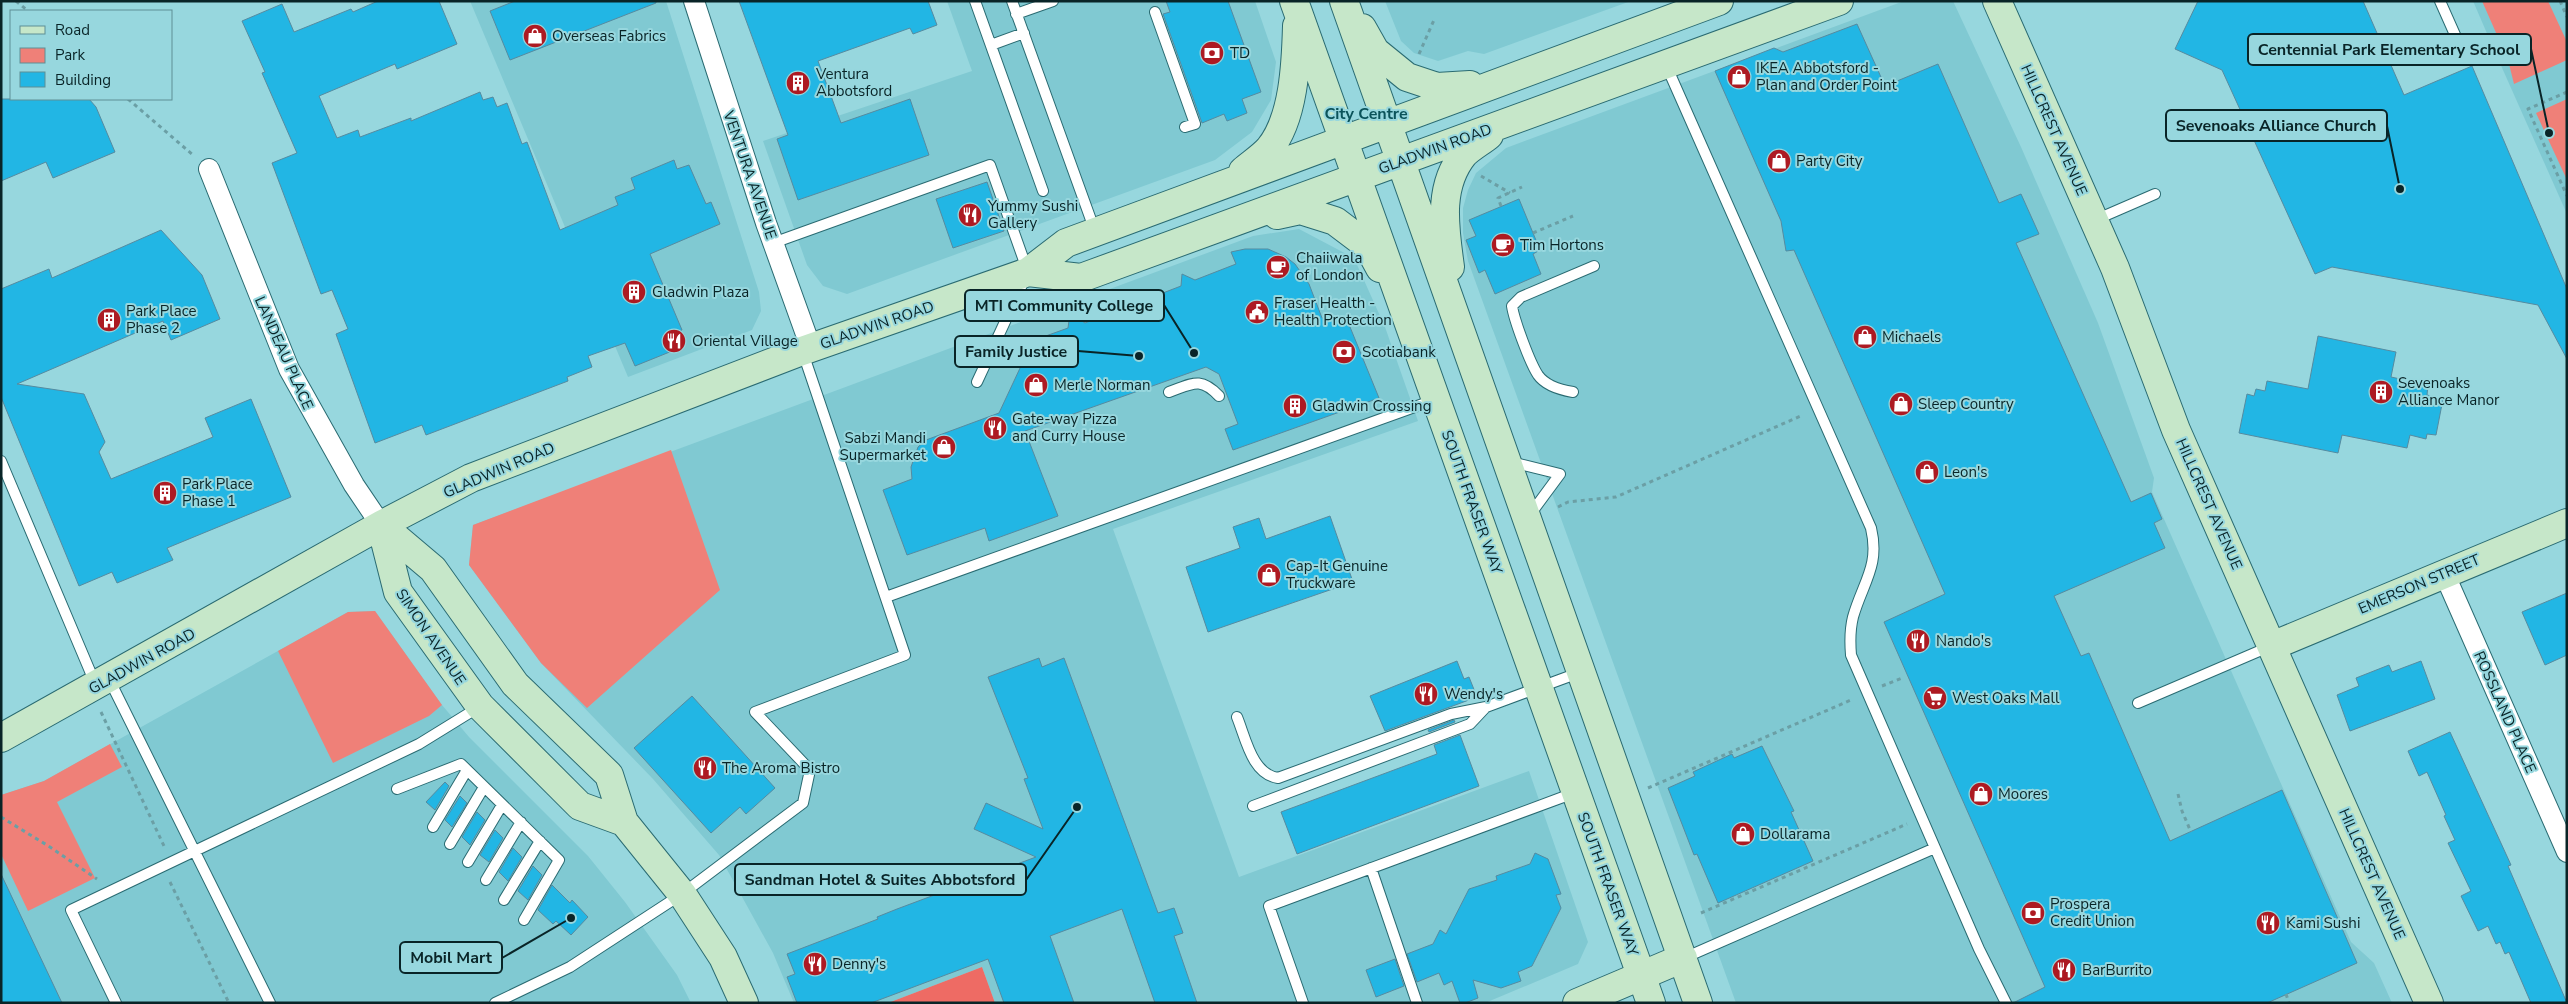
<svg xmlns="http://www.w3.org/2000/svg" width="2568" height="1004" viewBox="0 0 2568 1004" font-family="'Nunito Sans',sans-serif">
  <style>
    .built { fill: #80c9d2 }
    .green { fill: #ef8078 }
    .forest { fill: #ee6b64 }
    .building { fill: #22b6e4; stroke: #558ba0 }
    .lines { fill: none; stroke-linecap: round; stroke-linejoin: round }
    .lane-casing { stroke: #2a6b72; stroke-width: 12 }
    .street-casing { stroke: #2a6b72; stroke-width: 22 }
    .secondary-casing { stroke: #2a6b72; stroke-width: 30 }
    .path { stroke: #6b9fa5; stroke-width: 3; stroke-dasharray: 4 4; stroke-linecap: butt }
    .lane { stroke: #fff; stroke-width: 10 }
    .street { stroke: #fff; stroke-width: 20 }
    .secondary { stroke: #c6e7c9; stroke-width: 28 }
    .labels { text-anchor: middle; dominant-baseline: central; stroke-width: 4; stroke-linejoin: round; paint-order: stroke }
    .poi-label { font-size: 15px; fill: #092427; stroke: #97d7de; text-anchor: start }
    .street-label { font-size: 15px; fill: #092427; stroke: #97d7de }
    .neighbourhood-label { font-size: 16px; font-weight: bold; fill: #0b535a; stroke: #97d7de }
    .leader { fill: none; stroke: #092427; stroke-width: 2 }
    .callout-dot { fill: #092427; stroke: #97d7de; stroke-width: 2 }
    .callout { fill: #97d7de; stroke: #092427; stroke-width: 2 }
    .callout-label { font-size: 16px; text-anchor: middle; font-weight: bold; fill: #092427 }
  </style>
  <rect width="100%" height="100%" fill="#97d7de"/>
  <path class="built" d="M470,1H666L759,292L761,311L752,330L628,377Z
    M947,1H1255L1276,62L1271,100L1252,132L1215,160L847,294L823,286L807,265L763,141L972,71Z
    M1385,1H1631L1484,54L1468,51L1438,61L1414,53L1401,41Z
    M1904,1H1953L2021,147L2098,323L2154,478L2152,492L2351,942L2374,963L2392,1003H1736L1468,261L1463,233V208L1468,190L1476,173L1506,148Z
    M2473,1H2567V214L2495,52Z
    M1299,229L1354,258L1385,327L1418,421L1113,529L1239,877L1529,771L1588,942L1578,964L1485,1003H995L982,967L888,1003H794L773,953L719,855L653,779L541,663L469,565L473,525L1253,236Z
    M375,611L442,705L469,737L588,856L625,902L677,975L691,1003H1V795L44,781L348,612Z"/>
  <path class="green" d="M2482,1H2548L2567,42V60L2514,84L2508,60Z
    M2567,99V180L2536,113Z
    M671,450L720,590L587,708L541,663L469,565L473,525Z
    M375,611L442,705L429,716L333,763L278,651L348,612Z
    M110,744L122,767L57,802L95,878L28,911L1,854V795L44,781Z"/>
  <path class="forest" d="M982,967L995,1003H888Z"/>
  <path class="building" d="M378,1H439L457,44L397,69L395,64L319,96L337,138L358,130L360,137L411,118V121L480,92L483,100L493,97L497,107L507,103L522,144L527,142L560,230L618,205L615,197L635,189L631,178L674,160L677,169L689,165L706,204L711,202L720,224L650,254L682,330L676,332L682,347L635,366L625,343L588,356L592,367L567,377L568,381L426,435L422,425L375,443L336,334L348,329L332,290L321,294L272,163L297,153L262,73L265,72L242,21L282,4L294,32L351,9L353,12Z
    M515,1H656V3L510,60L490,11Z
    M739,1H928L937,25L913,34L910,28L818,61L841,123L910,99L929,155L798,200L777,139L788,135Z
    M1166,1H1228L1261,92L1242,99L1247,113L1227,121L1224,114L1202,123L1163,14L1170,12Z
    M2198,1H2363L2404,95L2472,66L2567,289V359L2538,305L2332,267L2315,274L2222,70L2175,49Z
    M1857,24L1885,86L1938,64L1999,203L2021,194L2039,234L2016,243L2131,502L2151,493L2162,519L2154,523L2165,548L2054,596L2081,656L2089,653L2170,841L2282,790L2357,963L2267,1003H2013L2045,987L1884,622L1945,594L1794,250L1786,251L1781,221L1715,71L1774,48L1783,52Z
    M1,99H89L96,107L115,152L53,178L46,162L1,181Z
    M987,182L1004,231L953,248L936,199Z
    M1519,199L1540,250L1533,254L1541,274L1495,294L1485,270L1479,273L1466,240L1476,236L1469,220Z
    M161,230L202,275L220,319L171,340L163,321L17,384L84,394L105,442L99,452L111,479L213,437L205,418L251,399L291,497L167,548L173,560L117,583L112,572L79,586L1,397V289L49,269L52,278Z
    M1245,249H1268L1286,257L1295,264L1309,284L1322,318L1340,320L1350,327L1379,398L1233,450L1225,429L1238,424L1219,374L1206,367L1025,431L1058,516L989,541L985,528L907,555L883,490L912,479L911,467L918,447L926,440L999,413L1021,366L1039,359L1034,346L1043,337L1068,328L1070,313L1085,323L1181,286L1182,274L1195,280L1236,264L1231,252Z
    M2318,336L2396,352L2391,377L2428,385L2427,395L2443,399L2436,435L2427,434L2426,439L2410,435L2407,448L2342,435L2338,453L2239,433L2247,394L2254,396L2256,389L2265,391L2267,381L2308,389Z
    M1330,516L1353,582L1208,632L1186,567L1240,548L1233,527L1259,518L1266,539Z
    M2567,593V655L2545,665L2522,612Z
    M1039,658L1042,667L1064,658L1158,913L1174,908L1183,933L1174,936L1197,1003H1155L1122,909L1050,936L1074,1003H1004L988,959L871,1003H797L787,977L795,974L787,954L878,919L877,917L897,909L1036,857L974,829L986,803L1043,829L1024,779L1028,778L988,677Z
    M1457,661L1464,679L1469,677L1477,697L1385,731L1370,696Z
    M2421,661L2435,699L2350,731L2337,695L2359,686L2356,678L2389,665L2392,672Z
    M692,696L775,788L746,814L740,807L711,833L634,748Z
    M1454,720L1455,722L1429,732L1428,730Z
    M2450,732L2511,865L2508,866L2567,1003H2531L2509,952L2505,954L2500,942L2496,944L2488,926L2478,931L2461,896L2471,891L2448,843L2455,840L2444,816L2446,815L2427,772L2419,776L2408,751Z
    M1460,735L1479,786L1297,854L1281,812L1437,754L1434,745Z
    M1762,746L1794,811L1791,812L1813,861L1718,903L1697,854L1694,855L1668,788L1695,776L1693,772L1732,754L1734,758Z
    M445,782L449,786L435,810L426,802Z
    M460,796L467,803L452,827L445,820Z
    M477,812L485,820L470,845L462,837Z
    M495,830L503,838L489,862L480,855Z
    M513,848L522,857L508,881L499,872Z
    M1535,853L1548,859L1561,894L1556,895L1561,908L1532,966L1518,972L1521,981L1501,988L1473,980L1478,998L1465,1003H1460L1452,981L1444,985L1439,973L1417,982L1407,954L1433,944L1440,930L1446,934L1469,889L1497,880L1496,876L1530,864Z
    M533,866L542,875L528,900L518,891Z
    M1,874L62,1003H1Z
    M552,885L570,903L572,900L588,917L571,935L556,921L553,924L538,910Z
    M1395,959L1404,986L1376,997L1366,970Z"/>
  <g class="lines">
    <g class="lane-casing">
      <path id="lane" d="M975,1L1043,191
        M1012,1L1095,231
        M2440,1L2464,55
        M1155,12L1195,124L1185,127
        M1016,14L1053,1
        M991,45L1024,33
        M1666,65L1871,528C1880,566 1863,582 1853,617C1850,629 1850,643 1851,655L1979,949L2006,1003
        M2095,220L2155,194
        M773,243L990,165L1028,272L977,382
        M1169,392C1192,384 1200,376 1219,396
        M1573,392C1561,390 1545,385 1538,375C1530,363 1514,320 1512,306L1521,297L1594,266
        M1,461L95,683
        M1511,462L1560,474L1529,516
        M886,597L1434,400
        M109,679L270,1003
        M2138,703L2271,646
        M1237,717C1246,739 1252,774 1278,778L1451,714L1486,707
        M397,789L461,764L559,860L524,920
        M1253,806L1470,724L1486,707L1581,672
        M433,827L467,770
        M450,844L484,787
        M468,862L502,805
        M1371,868L1417,1003
        M486,880L521,822
        M504,900L540,841
        M1684,958L1935,848
        M116,1003L71,910L419,744L479,707
        M495,1003L570,967L682,894L803,803L810,770L755,712L905,655L803,353
        M1303,1003L1269,906L1574,793"/>
    </g>
    <g class="street-casing">
      <path id="street" d="M694,1L766,223L811,348
        M209,169L289,369L354,485L381,525
        M2444,573L2567,852"/>
    </g>
    <g class="secondary-casing">
      <path id="secondary" d="M1294,1L1651,1003
        M1344,1L1698,1003
        M1997,1L2115,268L2176,430L2429,1003
        M1362,28L1375,51L1407,77L1437,87L1470,85
        M1243,171C1251,164 1262,157 1269,149C1294,119 1296,63 1297,26
        M1277,215L1300,210L1335,221L1368,246L1380,268
        M1450,267C1445,229 1437,187 1464,154C1471,147 1482,141 1489,135
        M1028,272L1081,278L1839,1
        M381,525L433,569L515,684L609,775L624,822L682,894L723,957L744,1003
        M381,525L398,592L480,706L580,806L624,822
        M2272,646L2567,523
        M1,738L381,525L471,478L802,351L1028,272L1066,243L1719,1
        M1577,1003L1683,958"/>
    </g>
    <path class="path" d="M16,1L28,11
      M2560,1L2567,17
      M1419,54L1434,20
      M2567,92L2528,109L2567,196
      M128,99L193,155
      M1481,176L1510,193
      M1501,206L1498,198L1522,187
      M1533,233L1573,216
      M1558,507L1568,502L1616,497L1803,415
      M1882,686L1902,678
      M101,712L164,846
      M1648,788L1851,700
      M2178,794L2182,811L2191,832
      M1,817L50,847L97,879
      M170,882L229,1003
      M1701,913L1907,824
      M2286,994L2289,1003"/>
    <use href="#lane" class="lane"/>
    <use href="#street" class="street"/>
    <use href="#secondary" class="secondary"/>
  </g>
  <defs>
    <g id="shop-disc" transform="scale(1.25)"><circle r="9.5" fill="#ad1a22" stroke="#97d7de"/><path d="M-5-2.5h2.3a2.7 3.5 0 0 1 5.4 0H5L5.5 6h-11ZM-1.5-2.5h3a1.5 2.3 0 0 0-3 0Z" fill="#fff"/></g>
    <g id="bank-disc" transform="scale(1.25)"><circle r="9.5" fill="#ad1a22" stroke="#97d7de"/><path d="M-6-4H6V4H-6ZM0-2.3a2.3 2.3 0 1 0 0 4.6a2.3 2.3 0 1 0 0-4.6Z" fill="#fff"/></g>
    <g id="building-disc" transform="scale(1.25)"><circle r="9.5" fill="#ad1a22" stroke="#97d7de"/><path d="M-4-6H4V6H1V3H-1V6H-4ZM-2.5-4.3h1.7v1.8h-1.7ZM.8-4.3h1.7v1.8H.8ZM-2.5-1h1.7V.8h-1.7ZM.8-1h1.7V.8H.8Z" fill="#fff"/></g>
    <g id="restaurant-disc" transform="scale(1.25)"><circle r="9.5" fill="#ad1a22" stroke="#97d7de"/><path d="M-5-6h1v4h1v-4h1v4h1v-4h1v5L-1.5 .5V6h-2V.5L-5-1ZM5-6V6H3V1.5H1.5Q1.5-4 5-6Z" fill="#fff"/></g>
    <g id="cafe-disc" transform="scale(1.25)"><circle r="9.5" fill="#ad1a22" stroke="#97d7de"/><path d="M-5.5-4.5H6V0H3Q3 3.5 0 3.5H-2.5Q-5.5 3.5-5.5 0ZM3-3.2v2h1.7v-2ZM-6 4.5H4V6H-6Z" fill="#fff"/></g>
    <g id="civic-disc" transform="scale(1.25)"><circle r="9.5" fill="#ad1a22" stroke="#97d7de"/><path d="M-.6-6.5H3V-4.5H.6V-3L4-1V1h2V6H-6V1h2V-1L-.6-3ZM-1.2 2.5V6h2.4V2.5Z" fill="#fff"/></g>
    <g id="supermarket-disc" transform="scale(1.25)"><circle r="9.5" fill="#ad1a22" stroke="#97d7de"/><path d="M-6-5.5h2.5l.6 2H6L4.5 2H-2.5L-4.4-4H-6ZM-1.5 3.2a1.3 1.3 0 1 0 .1 0ZM3 3.2a1.3 1.3 0 1 0 .1 0Z" fill="#fff"/></g>
  </defs>
  <g fill-rule="evenodd">
    <use href="#shop-disc" x="535" y="36"/>
    <use href="#bank-disc" x="1212" y="53"/>
    <use href="#shop-disc" x="1739" y="77"/>
    <use href="#building-disc" x="798" y="83"/>
    <use href="#shop-disc" x="1779" y="161"/>
    <use href="#restaurant-disc" x="970" y="215"/>
    <use href="#cafe-disc" x="1503" y="245"/>
    <use href="#cafe-disc" x="1278" y="267"/>
    <use href="#building-disc" x="634" y="292"/>
    <use href="#civic-disc" x="1257" y="312"/>
    <use href="#building-disc" x="109" y="320"/>
    <use href="#shop-disc" x="1865" y="337"/>
    <use href="#restaurant-disc" x="674" y="341"/>
    <use href="#bank-disc" x="1344" y="352"/>
    <use href="#shop-disc" x="1036" y="385"/>
    <use href="#building-disc" x="2381" y="392"/>
    <use href="#shop-disc" x="1901" y="404"/>
    <use href="#building-disc" x="1295" y="406"/>
    <use href="#restaurant-disc" x="995" y="428"/>
    <use href="#shop-disc" x="944" y="447"/>
    <use href="#shop-disc" x="1927" y="472"/>
    <use href="#building-disc" x="165" y="493"/>
    <use href="#shop-disc" x="1269" y="575"/>
    <use href="#restaurant-disc" x="1918" y="641"/>
    <use href="#restaurant-disc" x="1426" y="694"/>
    <use href="#supermarket-disc" x="1935" y="698"/>
    <use href="#restaurant-disc" x="705" y="768"/>
    <use href="#shop-disc" x="1981" y="794"/>
    <use href="#shop-disc" x="1743" y="834"/>
    <use href="#bank-disc" x="2033" y="913"/>
    <use href="#restaurant-disc" x="2268" y="923"/>
    <use href="#restaurant-disc" x="815" y="964"/>
    <use href="#restaurant-disc" x="2064" y="970"/>
  </g>
  <g class="labels">
    <g class="poi-label">
      <text x="552" y="36">Overseas Fabrics</text>
      <text x="1230" y="53">TD</text>
      <text x="1756" y="68">IKEA Abbotsford -<tspan x="1756" dy="17">Plan and Order Point</tspan></text>
      <text x="816" y="74">Ventura<tspan x="816" dy="17">Abbotsford</tspan></text>
      <text x="1796" y="161">Party City</text>
      <text x="988" y="206">Yummy Sushi<tspan x="988" dy="17">Gallery</tspan></text>
      <text x="1520" y="245">Tim Hortons</text>
      <text x="1296" y="258">Chaiiwala<tspan x="1296" dy="17">of London</tspan></text>
      <text x="652" y="292">Gladwin Plaza</text>
      <text x="1274" y="303">Fraser Health -<tspan x="1274" dy="17">Health Protection</tspan></text>
      <text x="126" y="311">Park Place<tspan x="126" dy="17">Phase 2</tspan></text>
      <text x="1882" y="337">Michaels</text>
      <text x="692" y="341">Oriental Village</text>
      <text x="1362" y="352">Scotiabank</text>
      <text x="2398" y="383">Sevenoaks<tspan x="2398" dy="17">Alliance Manor</tspan></text>
      <text x="1054" y="385">Merle Norman</text>
      <text x="1918" y="404">Sleep Country</text>
      <text x="1312" y="406">Gladwin Crossing</text>
      <text x="1012" y="419">Gate-way Pizza<tspan x="1012" dy="17">and Curry House</tspan></text>
      <text x="926" y="438" text-anchor="end">Sabzi Mandi<tspan x="926" dy="17">Supermarket</tspan></text>
      <text x="1944" y="472">Leon's</text>
      <text x="182" y="484">Park Place<tspan x="182" dy="17">Phase 1</tspan></text>
      <text x="1286" y="566">Cap-It Genuine<tspan x="1286" dy="17">Truckware</tspan></text>
      <text x="1936" y="641">Nando's</text>
      <text x="1444" y="694">Wendy's</text>
      <text x="1952" y="698">West Oaks Mall</text>
      <text x="722" y="768">The Aroma Bistro</text>
      <text x="1998" y="794">Moores</text>
      <text x="1760" y="834">Dollarama</text>
      <text x="2050" y="904">Prospera<tspan x="2050" dy="17">Credit Union</tspan></text>
      <text x="2286" y="923">Kami Sushi</text>
      <text x="832" y="964">Denny's</text>
      <text x="2082" y="970">BarBurrito</text>
    </g>
    <g class="street-label">
      <text transform="translate(2054 130) rotate(66)">HILLCREST AVENUE</text>
      <text transform="translate(1435 149) rotate(-20)">GLADWIN ROAD</text>
      <text transform="translate(750 175) rotate(71)">VENTURA AVENUE</text>
      <text transform="translate(877 325) rotate(-19)">GLADWIN ROAD</text>
      <text transform="translate(284 353) rotate(66)">LANDEAU PLACE</text>
      <text transform="translate(499 470) rotate(-23)">GLADWIN ROAD</text>
      <text transform="translate(1472 502) rotate(70)">SOUTH FRASER WAY</text>
      <text transform="translate(2209 504) rotate(66)">HILLCREST AVENUE</text>
      <text transform="translate(2419 584) rotate(-23)">EMERSON STREET</text>
      <text transform="translate(431 637) rotate(56)">SIMON AVENUE</text>
      <text transform="translate(142 661) rotate(-29)">GLADWIN ROAD</text>
      <text transform="translate(2505 712) rotate(66)">ROSSLAND PLACE</text>
      <text transform="translate(2372 874) rotate(66)">HILLCREST AVENUE</text>
      <text transform="translate(1608 884) rotate(70)">SOUTH FRASER WAY</text>
    </g>
    <g class="neighbourhood-label">
      <text x="1366" y="114">City Centre</text>
    </g>
  </g>
  <path class="leader" d="M2549 133L2531 49M2400 189L2387 126M1194 353L1164 305M1139 356L1078 351M1077 807L1026 880M571 918L502 958"/>
  <g class="callout-dot">
    <circle cx="2549" cy="133" r="5"/>
    <circle cx="2400" cy="189" r="5"/>
    <circle cx="1194" cy="353" r="5"/>
    <circle cx="1139" cy="356" r="5"/>
    <circle cx="1077" cy="807" r="5"/>
    <circle cx="571" cy="918" r="5"/>
  </g>
  <g class="callout">
    <rect x="2248" y="34" width="283" height="31" rx="5"/>
    <rect x="2166" y="110" width="221" height="31" rx="5"/>
    <rect x="965" y="290" width="199" height="31" rx="5"/>
    <rect x="955" y="336" width="123" height="31" rx="5"/>
    <rect x="735" y="864" width="291" height="31" rx="5"/>
    <rect x="400" y="942" width="102" height="31" rx="5"/>
  </g>
  <g class="callout-label">
    <text x="2389" y="55">Centennial Park Elementary School</text>
    <text x="2276" y="131">Sevenoaks Alliance Church</text>
    <text x="1064" y="311">MTI Community College</text>
    <text x="1016" y="357">Family Justice</text>
    <text x="880" y="885">Sandman Hotel &amp; Suites Abbotsford</text>
    <text x="451" y="963">Mobil Mart</text>
  </g>
  <rect width="2568" height="1004" fill="none" stroke="#092427" stroke-width="5"/>
  <rect x="10" y="10" width="162" height="90" fill="#97d7de" stroke="#5e8f95"/>
  <rect x="20" y="26" width="25" height="8" fill="#c6e7c9" stroke="#5e8f95"/>
  <text x="55" y="35" font-size="15" fill="#092427">Road</text>
  <rect x="20" y="48" width="25" height="15" fill="#ef8078" stroke="#5e8f95"/>
  <text x="55" y="60" font-size="15" fill="#092427">Park</text>
  <rect x="20" y="72" width="25" height="15" fill="#22b6e4" stroke="#5e8f95"/>
  <text x="55" y="85" font-size="15" fill="#092427">Building</text>
</svg>
